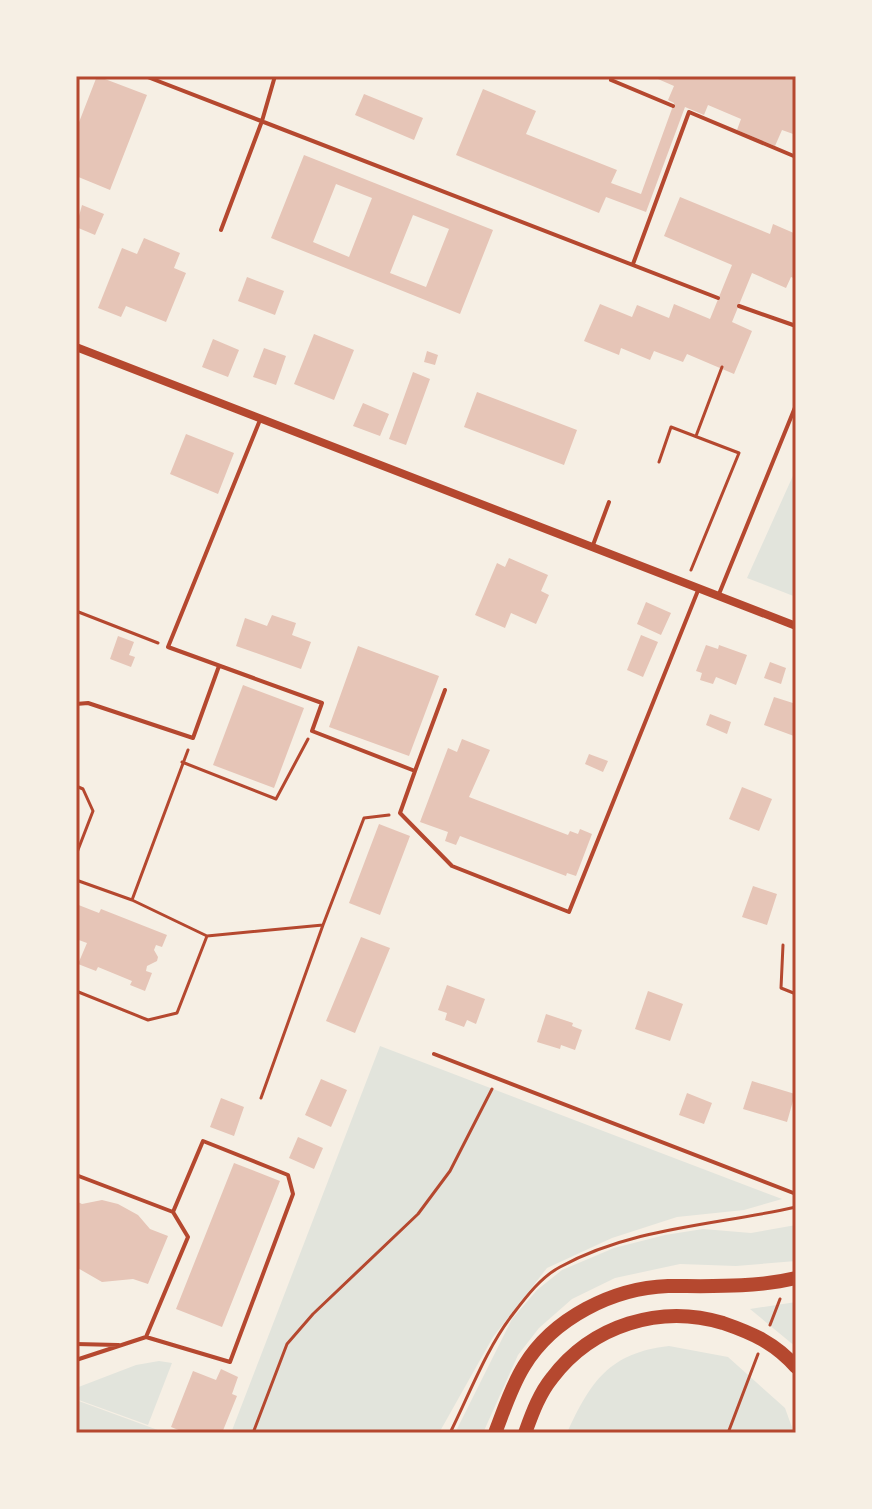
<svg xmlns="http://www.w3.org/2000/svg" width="872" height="1509" viewBox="0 0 872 1509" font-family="'PT Sans Narrow',sans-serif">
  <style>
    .green { fill: #e2e4dc }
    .building { fill: #e6c5b7; fill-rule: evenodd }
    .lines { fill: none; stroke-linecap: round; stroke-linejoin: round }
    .path { stroke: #b5482f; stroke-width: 3 }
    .service { stroke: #b5482f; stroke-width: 4 }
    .minor { stroke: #b5482f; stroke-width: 8 }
    .primary { stroke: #b5482f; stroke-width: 14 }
    .trunk { stroke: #b5482f; stroke-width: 14 }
    .neatline { fill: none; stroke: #b5482f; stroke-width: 3 }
  </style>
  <rect width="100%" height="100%" fill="#f6efe4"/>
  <path class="green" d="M796,469V597L747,578Z
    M380,1046L782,1199L744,1210L677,1217L612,1238L547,1268L493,1337L439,1433H231Z
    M796,1225V1261L736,1266L680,1264L615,1278L572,1299L539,1328L518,1355L483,1433H455L512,1319L537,1290L562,1270L614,1248L665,1235L703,1229L751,1233Z
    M796,1302V1347L750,1309Z
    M669,1346L728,1357L785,1408L794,1433H567C591,1381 609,1353 669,1346Z
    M159,1361L172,1363L148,1425L76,1399V1388L136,1365Z
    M76,1400L166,1433H76Z"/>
  <path class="building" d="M97,76L147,95L110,190L76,176V130Z
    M651,76H796V135L782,130L775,146L737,130L741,119L708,105L704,115L685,107L646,212L606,197L599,213L456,155L483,89L536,111L526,134L617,170L611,183L641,194L674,103L668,100L674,86Z
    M364,94L423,118L414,140L355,115Z
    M304,155L493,230L460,314L271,238ZM336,184L372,198L349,257L313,242ZM413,215L449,229L426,287L390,273Z
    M680,197L770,234L773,224L796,234V279L791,277L786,288L752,273L732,322L752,331L734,374L687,354L683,362L654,351L650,360L621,348L619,355L584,341L600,304L632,317L637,305L669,318L674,304L710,319L732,265L664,236Z
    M82,205L104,214L95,235L76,227Z
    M144,238L180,253L174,268L186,273L166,322L126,306L121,317L98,308L122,248L137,254Z
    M247,277L284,291L275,315L238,301Z
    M314,334L354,350L334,400L294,384Z
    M213,339L239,350L228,377L202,367Z
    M264,348L286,356L276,385L253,377Z
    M427,351L438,355L435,365L424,362Z
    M413,372L430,379L406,445L389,439Z
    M477,392L577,430L564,465L464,427Z
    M363,403L389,414L380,436L353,426Z
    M186,434L234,453L218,494L170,474Z
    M509,558L548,575L541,591L549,595L536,624L511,613L505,628L475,615L497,563L505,567Z
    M646,602L671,613L661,635L637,624Z
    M272,615L296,623L292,635L311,642L301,669L236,646L245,618L267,626Z
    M641,635L658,642L643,677L627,670Z
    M118,636L134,642L129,655L135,657L131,667L110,659Z
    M706,645L718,649L719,645L747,655L736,685L716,677L713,684L700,680L702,673L696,671Z
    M358,646L439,676L409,756L329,727Z
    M770,662L786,668L781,684L764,678Z
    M243,685L304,708L274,788L213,765Z
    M774,697L796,704L794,736L764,725Z
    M710,714L731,722L727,734L706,725Z
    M462,739L490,750L469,797L568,835L570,831L578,834L580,829L592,834L576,876L567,873L566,876L460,836L456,845L445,841L448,832L420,822L448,748L457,752Z
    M589,754L608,761L603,772L585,764Z
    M742,787L772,799L759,831L729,819Z
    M379,824L410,836L380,915L349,903Z
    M753,886L777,894L767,925L742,917Z
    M76,904L99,913L101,909L167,935L162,947L156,945L154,950L158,957L157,961L147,966L146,971L152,973L145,991L130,985L132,981L98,967L96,971L78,964L87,943L76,939Z
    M361,937L390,948L355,1033L326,1021Z
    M447,985L485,999L476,1024L467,1020L464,1027L445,1020L447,1013L438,1010Z
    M648,991L683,1004L670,1041L635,1029Z
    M546,1014L573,1023L572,1026L582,1030L575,1050L561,1045L560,1049L537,1042Z
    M321,1079L347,1090L331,1127L305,1115Z
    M752,1081L795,1094L787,1122L743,1109Z
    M687,1093L712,1103L704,1124L679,1115Z
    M221,1098L244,1107L234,1136L210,1127Z
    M298,1137L323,1148L314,1169L289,1158Z
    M234,1163L280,1181L222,1327L176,1309Z
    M76,1201L82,1204L102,1200L118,1204L138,1215L150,1229L168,1236L148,1284L133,1279L102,1282L76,1267Z
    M221,1369L238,1377L232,1394L237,1396L222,1433H186L171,1427L193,1371L216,1380Z"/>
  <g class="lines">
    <path class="path" d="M696,436L722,367
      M659,462L671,427L739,453L691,570
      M76,611L158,643
      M182,762L276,799L308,739
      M76,786L83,789L93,811L76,855
      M76,880L132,900L207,936L177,1013L148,1020L76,991
      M132,900L188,750
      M207,936L323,925L364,818L389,815
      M783,945L781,988L796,994
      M261,1098L323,925
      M770,1325L780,1299
      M253,1433L287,1344L313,1314L418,1214L450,1171L492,1089
      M450,1433C469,1395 487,1347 513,1314C526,1297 541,1277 560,1267C633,1227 717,1225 796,1207
      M728,1433L758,1354"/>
    <path class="service" d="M145,76L718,298
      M613,76L611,80L673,106
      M221,230L262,121L275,76
      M633,264L689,112L796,157
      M739,306L796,326
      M260,420L168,647L322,703L312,731L415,771L400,813L452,866L569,912L699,588
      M593,545L609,502
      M719,594L796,405
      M76,704L88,703L193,738L219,666
      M415,771L445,690
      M434,1054L796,1194
      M76,1175L173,1212
      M76,1344L118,1345
      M76,1360L146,1337L230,1362L293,1194L288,1175L203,1141L173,1212L188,1237L146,1337"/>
    <path class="minor" d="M76,347L796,626"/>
    <path class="primary" d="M495,1433C504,1410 511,1387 524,1366C553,1318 613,1288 668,1286C711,1286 754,1288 796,1278"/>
    <path class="trunk" d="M525,1433C532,1414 539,1394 552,1378C592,1325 660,1304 723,1323C752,1333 775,1343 796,1367"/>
  </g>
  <rect width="872" height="1509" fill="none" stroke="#f6efe4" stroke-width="156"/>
  <rect x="78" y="78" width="716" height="1353" class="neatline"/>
</svg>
